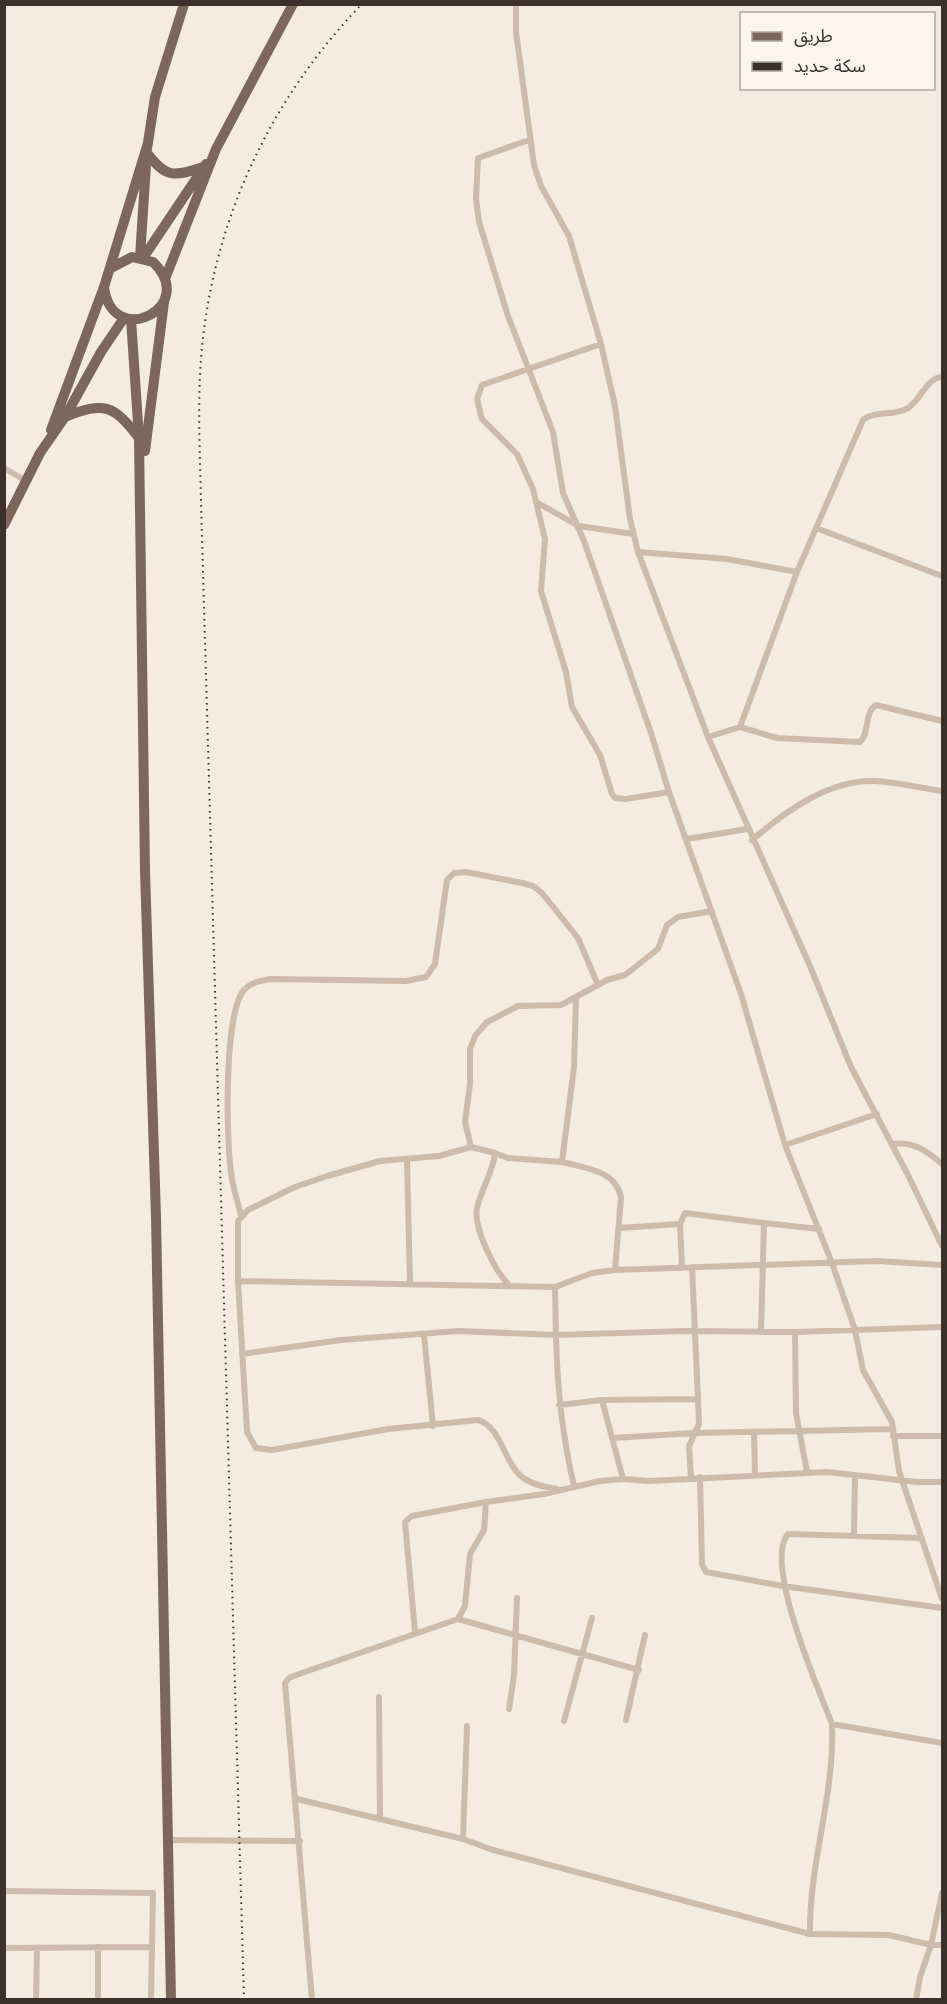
<svg xmlns="http://www.w3.org/2000/svg" width="947" height="2004" viewBox="0 0 947 2004" font-family="'DM Sans','Noto Sans Arabic',sans-serif">
  <style>
    .lines { fill: none; stroke-linecap: round; stroke-linejoin: round }
    .street { stroke: #cdbbac; stroke-width: 6 }
    .primary { stroke: #7d675c; stroke-width: 10 }
    .rail { stroke: #3b302b; stroke-width: 2; stroke-dasharray: 1.5 4.5; stroke-linecap: butt }
  </style>
  <rect width="100%" height="100%" fill="#f4ebe1"/>
  <g class="lines">
    <path class="street" d="M516,4V32L534,165L541,186L569,236L601,344L615,406L630,519L638,552L708,737L810,966L851,1067L908,1175L942,1246
      M529,140L478,158L476,199L479,222L508,316L553,432L563,493L584,541L651,733L669,792L741,994L785,1145L832,1263L855,1330L863,1370L892,1422L899,1471L942,1599
      M601,344L482,385L477,399L482,419L517,454L533,489L545,539L541,591L566,672L572,707L600,755L612,794L615,798L626,799L669,792
      M4,468L26,481
      M536,502L579,526L633,534
      M816,528L942,576
      M638,552L727,559L797,572
      M740,727L797,572L863,420C873,410 894,417 908,408C921,400 926,378 942,377
      M708,737L740,727L777,738L860,742C870,733 864,712 876,705L942,721
      M687,839L747,829
      M752,840C786,811 828,780 874,781C897,782 920,788 942,791
      M892,1144C914,1141 927,1151 942,1164
      M785,1145L877,1114
      M495,1153L508,1158L562,1162L574,1067L576,998
      M407,1160L410,1283
      M562,1162C585,1168 615,1170 621,1197L615,1270
      M241,1215C238,1203 234,1191 232,1179C226,1147 223,1010 245,989C252,982 261,981 270,979L406,981L426,977L435,964L447,880L454,873L466,872L522,883L533,886L542,893L578,938L598,985
      M619,1228L680,1224
      M692,1267L698,1399
      M682,1268L680,1224L685,1213L764,1223
      M238,1281V1221L248,1210L295,1187L327,1176L380,1161L439,1156L471,1147
      M509,1285C495,1271 473,1228 477,1208C481,1189 493,1173 495,1153L471,1147L465,1122L470,1084V1049L475,1036L487,1022L518,1006L561,1005L607,980L625,975L658,949L667,925L678,917L712,911
      M555,1287L238,1281L247,1432L256,1448L272,1450L388,1429L478,1420C501,1426 504,1463 522,1477C533,1485 545,1487 557,1489
      M761,1332L764,1223L819,1229
      M795,1332L685,1331L556,1335L555,1287L592,1273L615,1270L876,1261L942,1265
      M424,1335L433,1426
      M242,1354L341,1340L458,1331L556,1335C557,1387 562,1435 574,1486
      M602,1400L623,1479
      M559,1405L602,1400L698,1399L699,1424L689,1446L691,1478
      M754,1432L755,1475
      M893,1436H942
      M613,1438L694,1433L893,1429
      M807,1472L796,1413L795,1332L942,1327
      M700,1477L702,1564L706,1572L783,1586L942,1608
      M854,1536L855,1475
      M921,1538L788,1534C763,1563 819,1690 832,1724L942,1743
      M458,1619L639,1670
      M415,1632L405,1522L412,1516L486,1502
      M379,1697L380,1819
      M509,1709L514,1675L517,1598
      M626,1720L645,1635
      M564,1721L592,1618
      M297,1799L463,1839L493,1850L810,1934L889,1935L931,1945L942,1893
      M463,1839L467,1726
      M169,1840L300,1841
      M4,1891L153,1893L151,2000
      M810,1934C809,1862 835,1795 832,1724
      M4,1948L151,1947
      M36,2000L37,1948
      M98,2000V1947
      M312,2000L285,1683L289,1678L299,1674L458,1619L465,1606L470,1554L484,1530L486,1502L544,1494L600,1481L623,1479L649,1481L827,1472L917,1482H942
      M916,2000L920,1977L931,1945H942"/>
    <path class="primary" d="M147,149L155,97L184,4
      M147,153C166,178 174,177 203,167
      M140,257L146,165
      M143,258L206,164
      M111,268L132,257L153,262C200,307 112,351 104,287L148,143
      M165,279L216,149L293,4
      M131,319L139,438L145,871L156,1217L171,2000
      M65,417C104,401 114,405 139,438
      M51,430L104,287
      M145,451L164,302
      M4,525L40,453L65,417L101,352L124,318"/>
    <path class="rail" d="M244,2000L201,502C200,451 197,399 202,347C215,217 271,98 362,4"/>
  </g>
  <rect width="947" height="2004" fill="none" stroke="#3b302b" stroke-width="12"/>
  <rect x="740" y="12" width="195" height="78" fill="#fbf5ee" stroke="#aea6a0" stroke-width="1.5"/>
  <rect x="752" y="32" width="30" height="9" fill="#7d675c" stroke="#aea6a0" stroke-width="1.5"/>
  <text x="794" y="42" font-size="18" fill="#3b302b">طريق</text>
  <rect x="752" y="62" width="30" height="9" fill="#3b302b" stroke="#aea6a0" stroke-width="1.5"/>
  <text x="794" y="72" font-size="18" fill="#3b302b">سكة حديد</text>
</svg>
